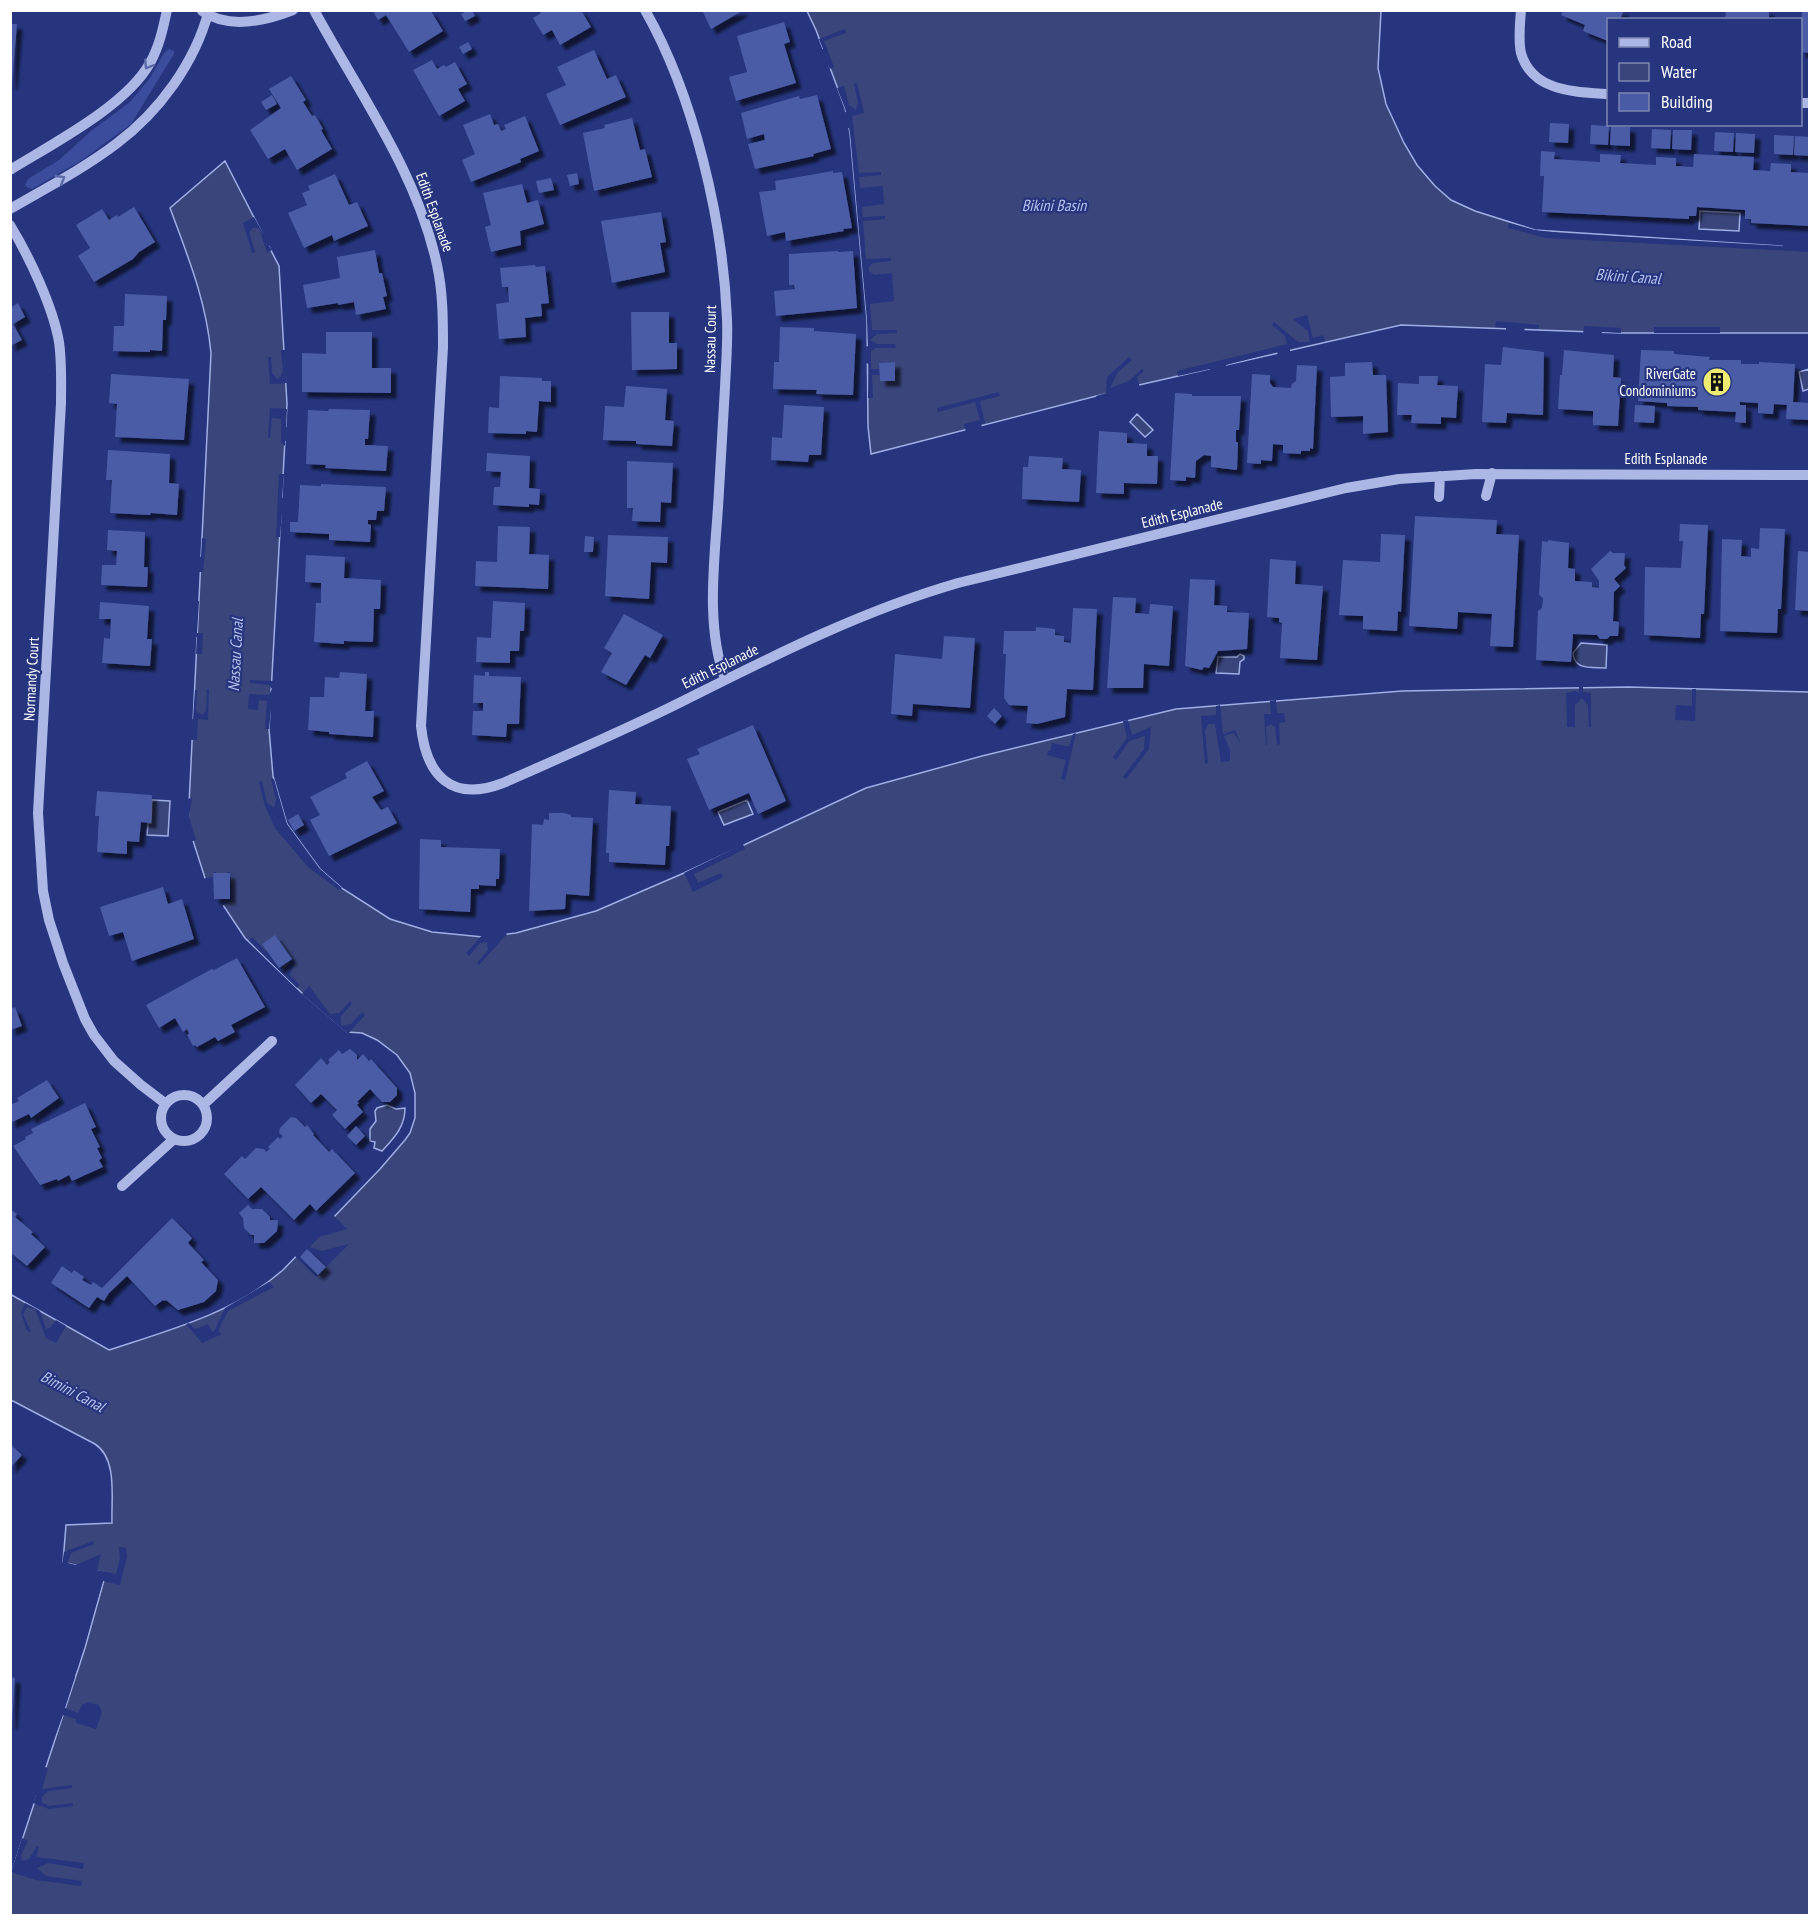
<svg xmlns="http://www.w3.org/2000/svg" width="1820" height="1926" viewBox="0 0 1820 1926" font-family="'PT Sans Narrow',sans-serif">
  <style>
    .green { fill: #3a4c9b }
    .water { fill: #39457b; stroke: #a0aee6; stroke-width: 1.5 }
    .pier { fill: #26357e }
    .building { fill: #4a5ba5; filter: url(#shadow) }
    .lines { fill: none; stroke-linecap: round; stroke-linejoin: round }
    .minor { stroke: #acb7e5; stroke-width: 10 }
    .oneway { stroke: #5c69a7 }
    .labels { text-anchor: middle; dominant-baseline: central; stroke-width: 4.5; stroke-linejoin: round; paint-order: stroke }
    .street-label { font-size: 15px; fill: #fff; stroke: #26357e }
    .poi-label { font-size: 15px; fill: #fff; stroke: #26357e; text-anchor: end }
    .water-label { font-size: 16px; font-style: italic; fill: #b7c1ed; stroke: #26357e }
  </style>
  <defs>
    <filter id="shadow"><feDropShadow dx="5.5" dy="5.5" stdDeviation="1.5" flood-color="#0009"/></filter>
  </defs>
  <rect width="100%" height="100%" fill="#26357e"/>
  <path class="green" d="M169,49L174,51V54L131,124L82,160L32,189L26,187L25,185L28,179L59,160L91,131L130,102L150,78L164,53Z"/>
  <path class="water" d="M807,11H1381L1378,68L1386,104L1404,143L1417,165L1435,186L1451,200L1475,211L1535,230L1809,248V333H1621L1401,325L1139,385L871,454L868,426L867,320L850,133L845,108L816,30Z
    M225,161L279,266L287,404L269,729L273,776L287,824L320,869L343,889L390,919L432,932L483,937L516,933L596,911L684,873L866,788L982,756L1176,709L1402,691L1629,687L1809,692V1915H11V1874L85,1648L106,1573L63,1562L66,1525L112,1523C111,1499 118,1459 95,1444L11,1400L10,1294L109,1350C170,1330 234,1313 283,1270L380,1169L405,1140L410,1133L415,1118V1093L410,1073L397,1055L377,1040L362,1033L347,1032L302,993L245,938L205,878L188,825L211,353C206,300 188,257 170,208Z
    M1700,211L1740,213L1739,231L1699,229Z
    M1809,369V389L1803,391L1799,372Z
    M1137,414L1153,430L1145,437L1130,422Z
    M1581,643L1607,645L1606,668C1590,667 1574,670 1573,653Z
    M1240,654L1244,656V659L1240,662L1239,674L1216,673L1218,657H1237Z
    M152,800L170,801L168,836L147,835L148,823H151Z
    M747,800L753,814L724,825L718,812Z
    M387,1105L396,1109L405,1108C405,1127 394,1138 382,1151L374,1148L375,1142L370,1141V1129L376,1121L375,1111L377,1108Z"/>
  <path class="pier" d="M845,29L846,33L824,41L834,67L830,69L828,65L825,66L820,50L823,49L819,39Z
    M857,83L864,113L852,116L859,173L881,172V175L859,177L860,188L883,186L884,204L862,207L863,217L885,216V219L863,221L866,259L891,258V261L873,263L869,267V271L874,275L892,273L894,301L870,304L872,330H897V333L877,334L870,340L877,344H895L896,348H876L871,351V369H880L879,363L895,362V381H880V375H872L873,398H868L869,364L866,363L865,347L868,346L867,320L850,133L849,128H846L843,113L846,112L845,108L837,88L844,86L849,105L856,110L858,103L854,84Z
    M254,217L263,233L266,232L271,244L269,246L272,250L267,253L260,231L258,228H253L250,231V235L255,252L252,253L243,223Z
    M1509,223L1535,230L1560,233L1783,246L1784,243L1810,245L1809,252L1546,238L1508,228Z
    M1307,315L1313,338L1323,335L1325,341L1290,349V352L1278,355L1277,352L1226,365V368L1211,372L1210,369L1178,376L1177,371L1287,344L1285,336L1272,325L1274,322L1298,342H1310L1308,331L1293,319Z
    M1496,321L1539,325V329L1525,328L1524,331H1506V328L1495,327Z
    M1584,326L1621,328V333L1602,332L1601,335L1583,334Z
    M1654,327H1720V333H1654Z
    M281,350H288L289,365L286,366L287,383L270,384L268,357H271L272,373L278,379L283,372Z
    M1129,357L1132,360L1118,372L1110,388L1129,381L1142,369L1144,371L1137,377L1140,388L1097,399L1096,396L1106,393L1107,377Z
    M999,392L1000,396L980,401L985,423L981,424L982,427L966,432L964,424L980,420L975,402L938,412L937,408Z
    M270,408L287,409L286,427L289,428L288,441H285V446L281,442V419L272,418L270,438H268Z
    M279,474H284L282,498H285V512L282,513L280,537H276Z
    M202,538L206,539L203,572H198V557H201Z
    M196,601H199L197,633H203L202,654H196L197,637H194Z
    M250,680L275,681L274,710H271L269,729H265L267,701L259,700L258,710L248,709L249,694L269,695L272,689L269,685L250,683Z
    M1579,687H1583V692L1591,693V727H1589L1588,705L1582,698L1575,705V727H1567L1566,693L1576,691L1579,693Z
    M207,689H209L208,720L198,719L197,740H192L189,739L190,720L193,719L195,690H197L196,711L202,715L206,711Z
    M1692,689H1696L1695,721L1675,720L1676,705L1692,706Z
    M1276,700L1277,713H1284L1285,722L1279,723L1280,744L1277,745L1275,727L1271,724L1266,727L1267,745H1266L1264,714H1271L1270,701Z
    M1220,705L1223,734L1235,730L1241,744L1234,733L1224,736L1230,750V761L1221,762L1215,724H1208L1205,731L1208,763L1205,764L1201,716L1216,715V706Z
    M1128,720L1132,735L1151,727L1149,749L1126,779L1123,777L1144,749L1145,736L1129,741L1116,760L1113,757L1127,738L1123,721Z
    M1076,733L1065,780L1061,779L1066,760L1047,755L1048,751H1050L1052,743L1069,747L1073,734Z
    M271,779H274L287,824L320,869L342,888L339,890L308,867L275,828L265,806L259,782L262,781L267,803L274,808L276,800Z
    M192,798L189,817L196,840L190,842L185,825L186,799Z
    M743,844L745,849L694,874L698,883L721,873L723,877L693,892L684,873Z
    M213,872H216V887L228,888L227,872H230L233,898L221,907L204,882L205,878L213,877Z
    M504,932L507,934L479,965L477,963L488,950L487,942L480,943L469,956L466,953L483,934Z
    M252,937L284,969L291,962L273,938L274,937L295,961L290,975L300,985L297,988L249,941Z
    M309,986L330,1014L339,1013L350,1001L352,1004L341,1016V1026L351,1024L362,1012L365,1015L348,1034L302,994Z
    M333,1215L347,1229L319,1237L310,1247L322,1251L349,1244L316,1277L294,1255Z
    M269,1282L274,1287L228,1311L218,1331L222,1334L202,1343L186,1324L189,1323L195,1329L208,1324L212,1332L215,1330L225,1308Z
    M25,1303L35,1308L40,1311L46,1329L51,1327L56,1320L66,1326L56,1343L46,1338L35,1309L27,1307L23,1314L31,1332L27,1331L21,1313Z
    M93,1541L94,1544L71,1553L68,1563L76,1565L101,1554L97,1570L116,1574L120,1559L119,1547L126,1548L127,1557L120,1585L103,1581L77,1670L74,1669L102,1575L62,1565L64,1552Z
    M72,1676L75,1677L65,1708L78,1713L82,1705L88,1702L99,1705L102,1712L96,1729L76,1723V1719L63,1715L52,1745H49Z
    M42,1766L48,1768L42,1789L72,1785V1788L48,1791L42,1797V1802L48,1806L73,1803V1806L49,1809L33,1803L36,1795L33,1794Z
    M22,1838L28,1841L21,1855L22,1861L29,1859L37,1846L39,1847L36,1857L84,1863L83,1869L48,1863L37,1868L46,1876L82,1881L81,1886L36,1880L11,1872Z"/>
  <path class="building" d="M372,10L431,11L443,31L409,52L386,15L378,20Z
    M468,10H472L475,16L465,21L461,14Z
    M539,10H581L591,27L560,45L552,30L543,35L533,18L541,13Z
    M702,10H744L711,29Z
    M1563,10H1624L1620,20H1608V41L1583,31L1585,25L1561,15Z
    M1726,10H1769V20H1725Z
    M1802,10H1810V53L1800,52Z
    M784,22L790,42L784,44L796,83L736,101L729,77L747,72L737,36Z
    M10,24H17L12,84H10Z
    M468,42L472,49L463,54L459,47Z
    M594,50L607,79L616,75L626,97L560,125L546,94L566,85L557,67Z
    M432,60L437,69L444,65L446,67L455,62L467,84L458,89L465,101L439,116L413,70Z
    M291,76L306,100L303,102L312,116L315,115L323,129L321,130L332,149L297,170L285,149L268,159L250,130L281,108L269,89Z
    M272,95L277,104L266,110L261,102Z
    M817,95L831,149L813,154L814,156L755,169L748,144L765,140L764,134L747,139L741,113L799,96L800,99Z
    M490,114L494,125L498,124L501,131L506,129L504,125L525,116L539,151L520,159L521,162L471,182L462,160L475,154L463,125Z
    M632,118L640,150L645,149L652,177L594,191L583,133L605,128L604,125Z
    M1550,123L1569,124L1568,143L1549,142Z
    M1591,125L1609,126L1608,145L1590,144Z
    M1611,126L1630,127V146L1610,145Z
    M1652,129L1671,130L1670,149L1651,148Z
    M1673,130H1692L1691,150L1672,149Z
    M1715,132L1734,133L1733,152L1714,151Z
    M1736,133L1755,134L1754,153L1735,152Z
    M1774,135L1794,136L1793,155L1774,154Z
    M1795,136L1810,137V156L1794,155Z
    M1541,151L1555,152L1554,159L1600,162V154L1621,155L1620,163L1656,165V157L1676,158V166L1693,167L1694,154L1754,157L1753,170L1770,171L1771,163L1791,164V172L1810,173V226L1751,223V219H1745V210L1697,207L1696,216H1689V219L1542,212L1544,176H1540Z
    M833,171V173L842,172L852,228L843,229L844,231L786,241L785,232L767,236L759,192L776,190L775,181Z
    M577,173L579,184L570,186L567,175Z
    M335,174L349,205L357,202L368,226L334,241L332,235L304,248L288,213L307,205L302,193L310,190L308,186Z
    M551,178L554,190L539,193L536,181Z
    M522,184L527,203L538,200L544,224L520,231L521,245L491,252L485,227L491,225L483,193Z
    M134,207L155,242L139,252L133,259L94,282L78,256L90,248L76,225L102,209L109,220L117,215L118,217Z
    M661,212L666,242L660,243L665,272L612,283L601,221Z
    M375,250L379,273H382L387,296L383,297L386,309L356,315L354,302L338,305V303L307,308L303,285L340,278L337,257Z
    M838,251V252L853,251L857,308L776,316L774,291L795,289L794,285H789V254Z
    M535,265L536,267L545,266L549,303L541,304L542,316L525,318L526,337L499,339L496,304L509,302L508,287H502L500,268Z
    M125,294L167,296L166,320H163L162,351L150,350V352L113,351L114,326H124Z
    M18,303L25,317L13,324L22,340L10,346V308Z
    M631,312H669V343H677V369L632,370Z
    M780,327L814,328V331L856,334L853,395L816,394L817,390L773,389L774,362H779Z
    M326,332H372V368H391V393L302,392V353L326,354Z
    M1503,347L1544,352L1543,415L1507,413L1506,423L1482,422L1485,364L1501,365Z
    M1564,350L1614,355L1613,377L1621,378L1618,426L1593,425V411L1558,409L1560,375H1562Z
    M1641,350L1674,351V354L1710,357L1709,360H1741V364H1759V362L1795,364L1793,402L1810,403V420L1786,419L1787,405L1774,404L1773,414L1758,413V403L1740,402V405H1746V423L1735,422L1736,412L1698,410V407L1667,406V403L1638,401Z
    M895,362V381H880L879,363Z
    M1372,362L1373,375H1386L1388,432L1363,434V416L1331,417L1330,377L1345,376V363Z
    M1297,365L1317,366L1313,449L1310,448V451H1301V454L1283,453V445L1273,444L1272,461L1261,460V464L1247,463L1252,374L1270,375V383L1273,387L1291,388L1292,384L1296,381Z
    M111,374L189,379L184,440L115,437L117,404L109,403Z
    M500,376L542,378V381H551V402L539,401L537,432L526,431V434L488,433L489,407L499,408Z
    M1419,376H1438L1437,385L1458,386L1456,418L1441,417V424L1411,423L1412,415H1397L1398,383L1419,384Z
    M626,386L667,389L665,420L674,421L672,446L636,444V441L603,440L605,406L624,407Z
    M1175,393L1192,394V396H1241L1239,430H1236V442H1238L1237,470L1211,467V456L1204,455L1196,461L1195,478L1186,477V481L1170,480Z
    M784,405L824,407L821,455H809L808,462L771,460L772,437L782,438Z
    M1635,405L1655,406L1654,423L1634,422Z
    M329,409L370,410L368,439H365V445L388,446L386,471L325,468L326,465L306,464L308,410L328,411Z
    M1099,431L1127,433V443L1147,444V456H1158L1157,484L1124,483V494L1096,493Z
    M108,450L170,454L169,483L179,484L177,515L151,513L150,515L110,513L112,480H106Z
    M487,453L530,456L529,488L540,489L539,505L529,504V507L493,505L494,487H500L501,472L486,471Z
    M1029,456L1063,458L1062,469L1081,470L1079,502L1022,499L1023,467H1028Z
    M627,461L673,463L671,503L661,502L660,522L632,521L633,508H627Z
    M321,484L386,487L384,511H377L376,520H368V524L371,525L370,542L329,540V534L290,532V522H298L300,485L321,486Z
    M1415,516L1497,520L1496,534L1519,535L1513,647L1490,646L1492,614L1458,612L1457,629L1409,626Z
    M1680,524L1708,525L1704,614H1701L1700,638L1644,635L1645,567L1681,568L1683,541H1679Z
    M498,526L530,527L529,554L549,555L548,589L475,586L476,561L497,562Z
    M1760,528L1785,529L1781,609H1778L1777,633L1720,631L1722,539L1742,540L1741,556L1751,557V548L1759,549Z
    M108,530L145,532L144,567H148L147,587L101,585L102,565H116L117,551L107,550Z
    M1381,534L1405,535L1401,612L1398,611L1397,631L1363,629V616L1339,615L1343,560L1380,562Z
    M608,535L668,537L667,563L651,562L649,599L605,596Z
    M585,536L594,537L593,552H584Z
    M1548,540L1569,543L1568,568L1575,569V581L1592,582V587L1599,588V581L1591,569L1610,551L1613,553H1625L1624,565L1626,568L1614,579L1620,586L1614,592L1613,621L1619,622L1618,636H1610L1607,639H1600L1597,635L1573,634L1571,662L1536,660L1538,611L1542,608L1543,598L1539,595L1542,541L1548,542Z
    M1798,551L1810,552V611L1795,610Z
    M306,555L345,557L344,578L381,580L380,609H374L373,642L344,641V644L314,642L316,603H321V583L305,582Z
    M1270,559L1296,561L1295,584L1323,586L1317,660L1280,658L1282,623L1279,622V618L1267,617Z
    M1190,579L1215,580L1214,605L1227,606V612L1249,613L1247,649L1218,651L1209,668L1204,667L1202,670L1185,666Z
    M1113,597L1136,598L1135,613L1149,614L1150,604L1173,606L1169,666L1144,664L1143,688H1107Z
    M493,601L525,603L524,631H520L519,651H510V663L476,662L477,637L491,638Z
    M100,602L149,606L147,639H152L150,666L102,663L104,638L110,639L111,619H99Z
    M1073,608L1097,609L1093,690L1067,689L1065,717L1037,724L1026,723L1028,706L1009,705L1004,698L1006,654H1003L1004,631H1036V627L1055,629V635L1064,636V642L1071,643Z
    M624,614L663,635L650,658L645,655L626,685L601,672L612,653L604,648Z
    M944,636L975,638L970,708L913,704L912,716L891,714L895,654L942,659Z
    M340,672L367,674L365,711H374L373,737L329,734V732L308,730L310,697H324L325,677L339,678Z
    M485,672H489V676L521,677L519,724H507L506,737L472,735L473,711H483V703H473L474,675L485,676Z
    M994,708L1002,716L995,724L987,716Z
    M753,725L786,801L758,814L749,793L709,810L687,759L700,754L697,749Z
    M367,761L384,791L372,797L381,810L388,807L397,823L329,856L310,820L320,815L310,797L347,778L345,773Z
    M609,790L636,792L635,804L671,806L669,846H666L665,865L609,862V853H606Z
    M97,791L152,795L151,823L141,822L139,842L127,841V854L97,852L99,816H95Z
    M549,813H564L571,815V817L593,818L589,896L566,894L565,909L529,911L532,824L543,825L544,819L549,820Z
    M298,814L304,825L294,831L288,820Z
    M420,839L441,840V847L500,849L499,879H496V886L479,885V889H471L470,912L419,909Z
    M213,873H230V899H214Z
    M163,887L168,904L182,899L194,939L132,961L123,932L109,936L100,907Z
    M275,935L292,959L279,968L262,944Z
    M237,958L265,1007L231,1025L235,1032L218,1041L215,1037L197,1047L195,1045L193,1046L187,1035L189,1034L187,1029L183,1032L175,1018L159,1028L146,1005L210,970L212,969L214,970Z
    M15,1007L22,1026L10,1030V1009Z
    M350,1049L357,1055V1060L363,1054L369,1061L371,1059L397,1088V1095L390,1102H382L370,1089L357,1102L359,1103L357,1105L363,1112L345,1129L332,1115L337,1110L321,1094L311,1103L295,1085L321,1058L327,1065L330,1062L328,1060L339,1050L342,1054Z
    M47,1080L59,1098L31,1118L29,1114L10,1123V1105L19,1101L17,1098Z
    M85,1103L96,1127L91,1129L100,1147L97,1148L102,1158L99,1160L103,1167L72,1181L69,1175L58,1181L57,1179L40,1185L13,1146L26,1139L25,1137L33,1133L31,1129Z
    M291,1117L296,1118L305,1127L307,1125L314,1134L313,1135L329,1152L332,1149L355,1173L316,1211L310,1204L294,1220L261,1187L248,1199L224,1174L242,1156L245,1159L256,1148L264,1149L266,1152L270,1149L268,1147L278,1137L280,1139L283,1136L279,1133L280,1128Z
    M356,1126L365,1136L356,1145L347,1136Z
    M248,1205L252,1209H262L270,1217V1220H278L277,1231L264,1243H254V1235H251L244,1228L243,1218L239,1213Z
    M10,1209L17,1214L15,1217L33,1232L31,1234L45,1247L27,1266L10,1252Z
    M172,1218L192,1238L188,1243L204,1260L201,1262L218,1280L216,1291L204,1302L178,1310L166,1300L164,1301L163,1300L155,1306L127,1276L109,1293L104,1301L97,1297L89,1308L51,1283L62,1266L72,1273L74,1270L84,1277L82,1280L91,1285L93,1282L102,1288Z
    M307,1249L326,1267L318,1275L300,1257Z
    M10,1444L22,1455L10,1468Z
    M10,1677L15,1678L12,1724H10Z"/>
  <g class="lines">
    <path class="minor" d="M314,10C359,93 417,172 437,265C443,292 443,320 443,347L421,726C426,775 451,803 503,783C562,757 623,731 681,702C771,657 861,611 958,583L1346,488L1399,479L1476,474L1810,475
      M645,10C694,96 723,220 727,319C728,341 726,364 725,387C723,421 721,456 719,491C716,551 704,622 725,679
      M1521,10C1520,24 1518,40 1521,53C1532,92 1576,92 1608,94
      M202,11C229,30 265,21 293,10
      M1800,103H1810
      M10,170C52,144 126,106 150,63C159,47 163,29 167,10
      M10,209C46,188 83,169 116,144C159,112 195,63 209,10
      M10,225C29,256 53,307 59,342C62,362 61,383 61,403L38,813L43,891L49,920L63,963L85,1019L94,1035L114,1061L141,1085L166,1104
      M1486,496L1492,473
      M1439,497L1440,476
      M161 1118a23 23 0 1 1 46 0a23 23 0 1 1-46 0Z
      M203,1105L272,1041
      M122,1186L174,1139"/>
  </g>
  <defs><path id="oneway-chevron" d="M-2-3.5L2.5 0L-2 3.5" fill="none" stroke-width="1.6" stroke-linecap="round" stroke-linejoin="round" transform="scale(1.5)"/></defs>
  <g class="oneway">
    <use href="#oneway-chevron" transform="translate(148 65) rotate(122)"/>
    <use href="#oneway-chevron" transform="translate(61 179) rotate(-31)"/>
  </g>
  <defs>
    <g id="building-disc" transform="scale(1.5)"><circle r="9.5" fill="#eeeb71" stroke="#26357e"/><path d="M-4-6H4V6H1V3H-1V6H-4ZM-2.5-4.3h1.7v1.8h-1.7ZM.8-4.3h1.7v1.8H.8ZM-2.5-1h1.7V.8h-1.7ZM.8-1h1.7V.8H.8Z" fill="#111"/></g>
  </defs>
  <g fill-rule="evenodd">
    <use href="#building-disc" x="1717" y="382"/>
  </g>
  <g class="labels">
    <g class="street-label">
      <text transform="translate(435 212) rotate(70)">Edith Esplanade</text>
      <text transform="translate(710 339) rotate(-89)">Nassau Court</text>
      <text x="1666" y="458">Edith Esplanade</text>
      <text transform="translate(1182 513) rotate(-14)">Edith Esplanade</text>
      <text transform="translate(720 666) rotate(-26)">Edith Esplanade</text>
      <text transform="translate(31 679) rotate(-87)">Normandy Court</text>
    </g>
    <g class="poi-label">
      <text x="1696" y="373">RiverGate<tspan x="1696" dy="17">Condominiums</tspan></text>
    </g>
    <g class="water-label">
      <text x="1054" y="205">Bikini Basin</text>
      <text transform="translate(1628 276) rotate(4)">Bikini Canal</text>
      <text transform="translate(235 655) rotate(-87)">Nassau Canal</text>
      <text transform="translate(73 1391) rotate(28)">Bimini Canal</text>
    </g>
  </g>
  <rect width="1820" height="1926" fill="none" stroke="#ffffff" stroke-width="24"/>
  <rect x="1607" y="18" width="195" height="108" fill="#26357e" stroke="#7d86b2" stroke-width="1.5"/>
  <rect x="1619" y="38" width="30" height="9" fill="#acb7e5" stroke="#7d86b2" stroke-width="1.5"/>
  <text x="1661" y="48" font-size="18" fill="#ffffff">Road</text>
  <rect x="1619" y="63" width="30" height="18" fill="#39457b" stroke="#7d86b2" stroke-width="1.5"/>
  <text x="1661" y="78" font-size="18" fill="#ffffff">Water</text>
  <rect x="1619" y="93" width="30" height="18" fill="#4a5ba5" stroke="#7d86b2" stroke-width="1.5"/>
  <text x="1661" y="108" font-size="18" fill="#ffffff">Building</text>
</svg>
